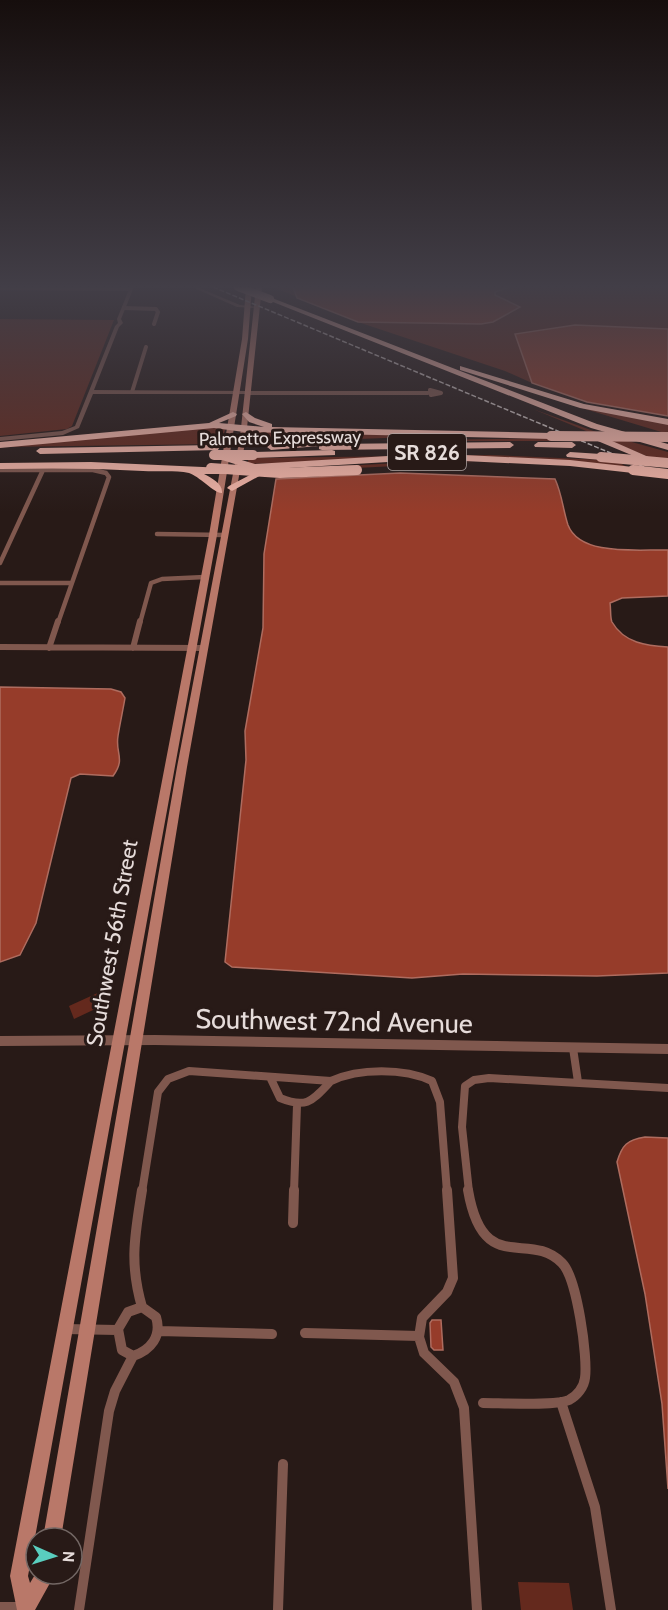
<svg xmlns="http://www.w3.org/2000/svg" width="668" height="1610" viewBox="0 0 668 1610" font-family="Cabin,sans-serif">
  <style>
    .green { fill: #64291d }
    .water { fill: #963c2a; stroke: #ae6c5f; stroke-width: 1.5 }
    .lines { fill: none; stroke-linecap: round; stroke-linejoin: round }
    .minor-far4 { stroke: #80584e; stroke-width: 4 }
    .minor-far3 { stroke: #80584e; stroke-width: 4.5 }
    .minor-far2 { stroke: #80584e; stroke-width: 6 }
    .minor-far1 { stroke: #80584e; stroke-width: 8 }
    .minor { stroke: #80584e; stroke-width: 10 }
    .tertiary { fill: #80584e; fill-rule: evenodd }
    .secondary { fill: #b97869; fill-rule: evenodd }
    .motorway { fill: #f2b4a6; fill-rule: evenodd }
    .rail { stroke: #cbc0be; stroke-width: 1.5; stroke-dasharray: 5 2; stroke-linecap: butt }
    .motorway-bridge-far1 { stroke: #f2b4a6; stroke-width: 8 }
    .motorway-bridge { stroke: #f2b4a6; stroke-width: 10 }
    .labels { text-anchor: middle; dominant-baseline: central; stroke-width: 6; stroke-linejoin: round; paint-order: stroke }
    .far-street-label { font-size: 18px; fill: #e6dcda; stroke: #281a17 }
    .shield { fill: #281a17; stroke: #ada2a0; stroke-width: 1.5 }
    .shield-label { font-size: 21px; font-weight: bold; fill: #e6dcda }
    .street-label { font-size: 22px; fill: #e6dcda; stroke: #281a17 }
    .near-street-label { font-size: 27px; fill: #e6dcda; stroke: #281a17 }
  </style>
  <rect width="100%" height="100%" fill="#281a17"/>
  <path class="green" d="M273,287H668V415L532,383L505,371L358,322Z
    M0,319L114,320L72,426L67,429L0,436Z
    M565,403L668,423V434Z
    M533,409L599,433L668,452V465Z
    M214,427L226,428L220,444L0,447Z
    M251,431L437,435V436L251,443Z
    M556,438L570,441H375Z
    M490,455L605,460L618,462L627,467L495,457L247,464L249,458Z
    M436,461L474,462L317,470L286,469Z
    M102,991L108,1003L74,1019L69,1006Z
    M518,1582L569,1583L573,1610H521Z"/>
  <path class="water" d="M293,287H510L495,292V295L520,307L493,322L481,324L358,322L297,298Z
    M575,325L668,329V416L587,402L532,383L515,334Z
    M400,473L555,479C562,494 563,510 568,525C580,557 640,549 668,550V596L622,598L610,603C611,609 610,618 612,622C624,643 647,646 668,647V973L597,976L463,974L412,978L232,967L225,962L246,760L245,731L263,628L264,554L276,479Z
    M0,687L111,689L121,692L125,698C123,710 120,723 118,736C115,754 126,758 113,776L80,774L71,778L36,923L20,955L0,962Z
    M645,1137L668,1138V1489L662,1404L645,1294L617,1162C622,1145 627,1140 645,1137Z
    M432,1320H441L443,1350H434L431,1347L430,1323Z"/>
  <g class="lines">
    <path class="minor-far4" d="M0,288L131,289
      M124,308L156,309L158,312L154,324
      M430,390L441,393L431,395Z
      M132,392L146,347
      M247,393H428"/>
    <path class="minor-far3" d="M0,470H93L106,473L109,477L58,623
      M157,534L224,535
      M0,563L43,470
      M0,583H72
      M140,623L151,583L162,579L205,577"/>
    <path class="minor-far2" d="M0,647L204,648
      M49,648L58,621
      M133,648L140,621"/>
    <path class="minor-far1" d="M573,1048L578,1082
      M270,1077L280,1098C307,1109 312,1101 331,1081
      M142,1192L158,1092L168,1079L189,1071L331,1081C359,1068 404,1068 432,1081L440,1102L447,1192
      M294,1192L297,1105
      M469,1192L462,1127L465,1086L474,1080L489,1078L668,1088"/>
    <path class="minor" d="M447,1190L453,1278L447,1292L422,1318L419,1337L424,1353L454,1382L464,1408L477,1610
      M468,1190C483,1278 529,1229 562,1263C577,1278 588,1357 585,1378C584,1387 577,1396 569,1400C556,1406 501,1403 483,1403
      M293,1223L294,1190
      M142,1307C129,1262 135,1235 142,1190
      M142,1307L156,1317C162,1336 151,1350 133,1356L122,1350L118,1329L128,1312Z
      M65,1329L117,1330
      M159,1331L272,1334
      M305,1333L419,1336
      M561,1402L595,1507L611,1610
      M0,1607H24
      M79,1610L109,1411L115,1391L133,1356
      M278,1610L283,1464"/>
    <path class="tertiary" d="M130,287H134L121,319L123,323L119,327L94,390L247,391L250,393L249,394H93L79,428L63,435L0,441V437L62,431L75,426L115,326L118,323L117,319Z
      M192,287H197L240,305L258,307L256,308L237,307Z
      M155,1035L668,1044V1054L155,1045L0,1046V1036Z"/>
    <path class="secondary" d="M246,287H252L248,339L217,535L28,1576L30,1583L36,1573L55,1574L35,1610H17L10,1576L209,535L242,339Z
      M256,287H262L246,437L187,767L61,1538H43L177,767L240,437Z"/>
    <path class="motorway" d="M268,298H272L597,424L668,444V450L591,428L268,300Z
      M460,366L584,404L668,419V425L580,408L460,370Z
      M233,412L237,414L236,416L219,423L264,427L249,422L242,414L246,412L255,418L272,424V427L551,433L555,436L551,439L244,432L214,428L0,448V442L209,423Z
      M588,433H594L660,462L653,464L588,437Z
      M331,439L335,442L332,444L510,442L514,445L510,448L322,450L319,449V446L271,450L267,447L271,444Z
      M538,442H572L576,445L572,448L535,447L534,445Z
      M215,445L219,448L218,450L40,454L36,451L40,448Z
      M332,450L335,451V455L253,458L249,455L253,452Z
      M570,452L601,454L605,457L601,460L567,457L566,455Z
      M225,455L255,464L388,456L464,455L570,460L633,467L637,470L633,473L570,466L464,461L388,462L272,469L232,491L227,488L229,486L261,469L254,470L222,460L221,458Z
      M91,462L225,468L229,471L225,474H204C212,478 223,484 222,493C215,494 199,476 189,473C175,470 157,472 143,471C95,468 48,468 0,469V463Z"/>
    <path class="rail" d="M213,287L668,477"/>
    <path class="motorway-bridge-far1" d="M238,287L270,299"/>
    <path class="motorway-bridge" d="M551,436L668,437
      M214,455H253
      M601,457L668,463
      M211,468L280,473L357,470
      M633,470L668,474"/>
  </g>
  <linearGradient id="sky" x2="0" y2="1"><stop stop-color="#160e0d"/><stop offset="0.56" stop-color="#423e47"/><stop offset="1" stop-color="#423e47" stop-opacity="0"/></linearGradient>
  <rect width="668" height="512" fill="url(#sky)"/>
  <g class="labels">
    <g class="far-street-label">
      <text transform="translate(280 438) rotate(-1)">Palmetto Expressway</text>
    </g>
    <rect class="shield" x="388" y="434" width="78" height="36" rx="4.5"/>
    <g class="shield-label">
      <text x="427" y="452">SR 826</text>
    </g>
    <g class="street-label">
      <text transform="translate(112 943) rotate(-80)">Southwest 56th Street</text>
    </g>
    <g class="near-street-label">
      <text transform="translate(334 1021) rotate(1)">Southwest 72nd Avenue</text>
    </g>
  </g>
  <g transform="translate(54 1556) rotate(93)"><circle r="28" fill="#281a17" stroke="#746865" stroke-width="1.5"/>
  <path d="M0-4.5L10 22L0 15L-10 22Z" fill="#59cebe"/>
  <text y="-9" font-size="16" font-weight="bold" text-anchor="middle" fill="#e6dcda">N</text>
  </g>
</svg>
